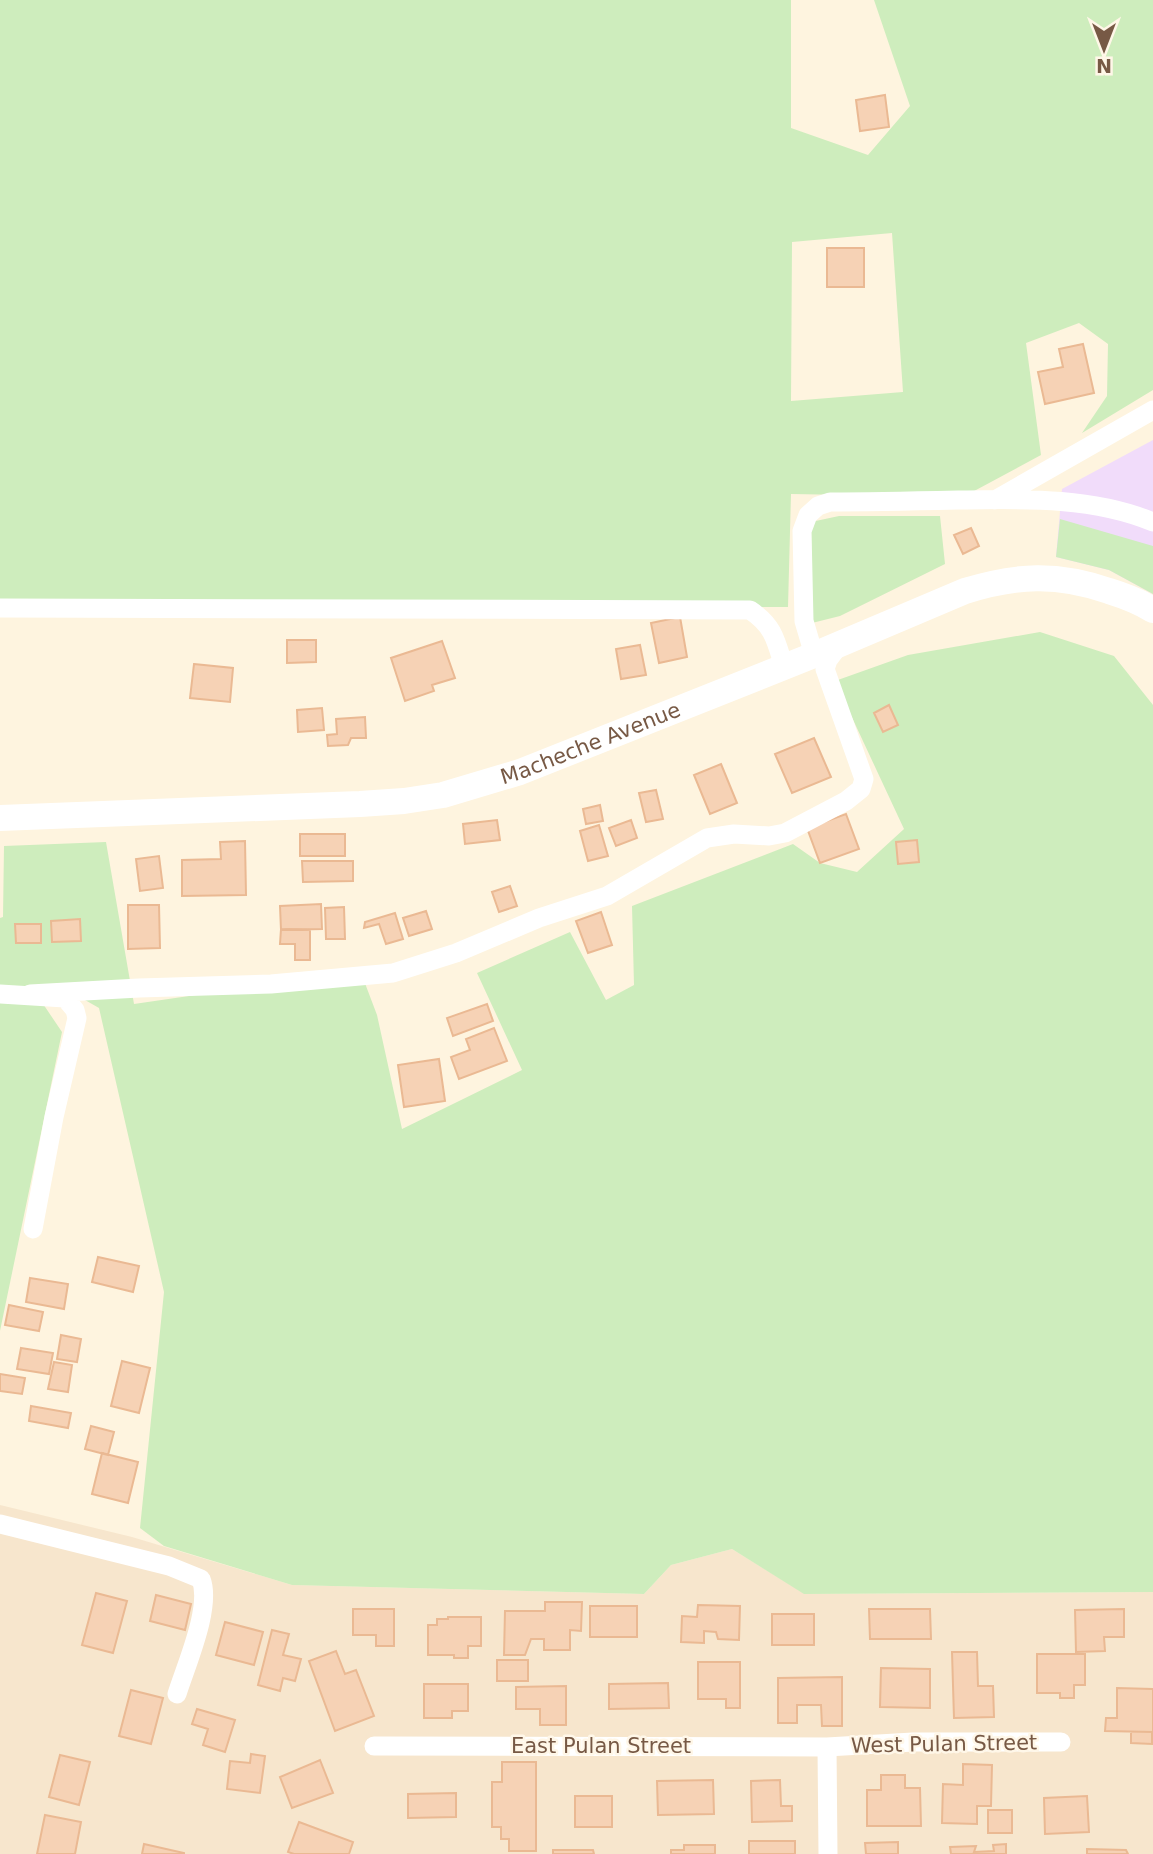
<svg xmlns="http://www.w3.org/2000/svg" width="1153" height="1854" viewBox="0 0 1153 1854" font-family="'DejaVu Sans',sans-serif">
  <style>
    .residential { fill: #f7e6cd }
    .education { fill: #f1dcfa }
    .green { fill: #ceedbd; fill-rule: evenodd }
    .building { fill: #f6d2b5; stroke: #eab993; stroke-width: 2 }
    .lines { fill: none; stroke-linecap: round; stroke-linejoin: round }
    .minor { stroke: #fff; stroke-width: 19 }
    .secondary { stroke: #fff; stroke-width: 26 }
    .labels { text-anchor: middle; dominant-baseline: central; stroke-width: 5; stroke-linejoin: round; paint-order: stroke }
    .street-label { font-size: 21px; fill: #775945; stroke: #fff7e8 }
  </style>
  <rect width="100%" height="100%" fill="#fef4df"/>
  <path class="residential" d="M0,1505L132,1537L292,1585L644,1594L671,1565L732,1549L805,1594L1153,1592V1854H0Z"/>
  <path class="education" d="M1153,440V594L1109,570L1056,557L1062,489Z"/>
  <path class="green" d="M0,0H791V128L868,155L910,106L874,0H1153V390L1082,433L1107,396L1108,344L1079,323L1026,343L1041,455L963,497L791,494L788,607L0,608ZM892,233L903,392L791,401L792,242Z
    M839,516H940L945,564L840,616L812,623L811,522Z
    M1060,519L1153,546V594L1109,570L1056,557Z
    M1040,632L1114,656L1153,705V1592L804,1594L732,1549L671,1565L644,1594L292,1585L164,1546L140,1528L164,1292L99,1008L64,988L33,989L62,1032L0,1331V918L3,917L4,846L106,842L134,1004L306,979L363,978L377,1015L402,1129L522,1070L477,973L570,932L606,1000L634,985L632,906L793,844L820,863L857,872L904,829L835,681L908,655Z"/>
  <path class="building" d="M885,95L889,127L860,131L856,100Z
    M827,248H864V287H827Z
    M1083,344L1094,393L1045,404L1038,372L1063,367L1059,349Z
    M971,528L979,546L963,554L954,535Z
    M680,617L687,657L659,663L651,623Z
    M287,640H316V662L287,663Z
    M442,641L455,678L432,685L434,691L405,701L391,658Z
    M640,645L646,675L621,679L616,649Z
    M194,664L233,668L230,702L190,698Z
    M889,705L898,725L883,732L874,713Z
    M322,708L324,730L298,732L297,710Z
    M365,717L366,738H351L348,745L328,746L327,735L337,734L336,719Z
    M814,738L831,777L792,793L775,754Z
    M721,764L737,803L710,814L694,775Z
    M656,790L663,819L646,822L639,793Z
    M600,805L603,821L586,824L583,809Z
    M846,814L859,849L820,863L807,828Z
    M497,820L500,840L465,844L463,824Z
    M631,820L637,838L616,846L609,828Z
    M599,825L608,856L588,861L580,831Z
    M300,834H345V856H300Z
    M917,840L919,862L898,864L896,842Z
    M245,841L246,895L182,896V860L221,859L220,842Z
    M159,856L163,888L140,891L136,859Z
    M302,861H353V881L303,882Z
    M510,886L517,906L499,912L492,892Z
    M321,904L322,929L281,930L280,906Z
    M128,905H159L160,948L128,949Z
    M344,907L345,939H326L325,908Z
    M426,911L432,929L409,936L403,918Z
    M601,912L612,945L588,953L576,921Z
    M395,913L403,939L386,944L379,924L364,928L365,922Z
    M80,919L81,941L52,942L51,921Z
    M15,924H41V943H16Z
    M281,929L310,930V960H295V944H280Z
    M487,1004L493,1021L453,1036L447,1018Z
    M494,1028L507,1061L459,1079L451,1057L470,1050L466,1039Z
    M439,1059L445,1101L404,1107L398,1065Z
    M98,1257L139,1266L133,1292L92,1282Z
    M30,1278L68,1284L64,1309L26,1302Z
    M9,1305L43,1312L39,1331L5,1325Z
    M61,1335L81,1339L77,1362L57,1359Z
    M21,1348L53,1353L49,1374L17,1369Z
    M122,1361L150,1368L139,1413L111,1406Z
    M54,1362L72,1365L68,1392L48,1389Z
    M0,1374L25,1378L22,1394L0,1391Z
    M31,1406L71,1413L68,1428L29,1421Z
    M91,1426L114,1432L108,1455L85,1449Z
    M102,1453L138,1462L128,1503L92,1494Z
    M96,1593L127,1601L113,1653L82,1645Z
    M156,1595L191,1604L185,1630L150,1621Z
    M545,1602H582L581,1631L570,1630V1650H544V1639H531L525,1655H504L505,1611H545Z
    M698,1605L740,1606L739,1640L718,1639L716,1632L704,1631V1643L681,1642L682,1616L697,1617Z
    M590,1606H637V1637H590Z
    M353,1609H394V1646H376V1635H353Z
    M869,1609H930L931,1639H870Z
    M1124,1609V1637H1104L1105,1651L1076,1652L1075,1610Z
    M772,1614H814V1645H772Z
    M448,1617H481V1646H468V1658H454V1655H428V1625H437V1619H448Z
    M225,1622L263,1632L254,1665L216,1655Z
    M272,1630L289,1634L283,1655L301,1659L295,1681L283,1678L280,1691L258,1685Z
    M336,1651L345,1674L356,1670L374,1716L335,1731L309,1661Z
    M952,1652H977L978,1686H993L994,1717L954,1718Z
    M1037,1654H1085V1685H1074V1698H1060V1693H1037Z
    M497,1660H528V1681H497Z
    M698,1662H740V1708H726V1699H698Z
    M881,1668L930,1669V1708L880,1707Z
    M842,1677V1726H822L821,1705H797V1723H778V1678Z
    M668,1683L669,1708L609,1709V1684Z
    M424,1684H468V1711H452V1718H424Z
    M566,1686V1725H540V1709H516V1687Z
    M1117,1688L1153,1689V1732L1105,1731L1106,1718H1117Z
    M131,1690L163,1698L151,1744L119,1736Z
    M197,1709L235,1720L225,1752L203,1745L208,1729L192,1724Z
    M1131,1732H1152V1744L1131,1743Z
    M251,1754L265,1756L260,1793L227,1789L230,1761L250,1763Z
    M60,1755L90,1762L79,1805L49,1797Z
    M320,1760L333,1793L292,1808L280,1777Z
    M502,1762H536V1851H509V1839H501V1827H492V1782H502Z
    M963,1764L992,1765L991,1806H977V1824L942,1823L943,1784L963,1785Z
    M881,1775H905V1788H920L921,1826H867V1790H881Z
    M713,1780L714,1814L658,1815L657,1781Z
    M780,1780L781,1806H792V1821L752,1822L751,1781Z
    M456,1793V1817L408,1818V1794Z
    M575,1796H612V1827H575Z
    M1087,1796L1089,1832L1045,1834L1044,1798Z
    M988,1810H1012V1833H988Z
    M45,1815L81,1822L75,1854H37Z
    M299,1822L353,1842L349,1854H294L288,1852Z
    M749,1841H795V1854H749Z
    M898,1842V1854H866L865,1843Z
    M144,1844L184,1853V1854H142Z
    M1006,1844V1854H951L950,1847L976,1846L974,1852L994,1851L993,1845Z
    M684,1845H715V1854H671V1850H684Z
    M1087,1849L1126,1850L1128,1854H1087Z
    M553,1850H593L594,1854H553Z"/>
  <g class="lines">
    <path class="minor" d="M995,500L1153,410
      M0,608L750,610C774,626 776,641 784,667
      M814,655L804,621L802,531L808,515L818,506L830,502C874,502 917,501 961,500C1024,499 1093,497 1153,522
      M0,994L65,998L75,1010L77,1018L54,1117L33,1229
      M30,994L139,988L271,984L393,973L456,953L539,918L607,896L707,838L734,834L769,836L785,833L846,801L861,789L864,779L825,669L828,660L840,644
      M0,1524L169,1566L201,1579C212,1607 186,1665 177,1694
      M374,1746L827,1747L913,1742H1061
      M827,1747L828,1854"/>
    <path class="secondary" id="s1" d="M0,818L360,804L404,801L443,795L520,772L814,655L965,591C1017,575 1057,573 1109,591C1125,596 1139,601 1153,610"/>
  </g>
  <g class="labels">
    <g class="street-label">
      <text stroke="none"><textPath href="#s1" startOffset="600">Macheche Avenue</textPath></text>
      <text transform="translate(944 1744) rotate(-1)">West Pulan Street</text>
      <text x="601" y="1746">East Pulan Street</text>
    </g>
  </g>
  <g transform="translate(1104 49) rotate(180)" stroke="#fff7e8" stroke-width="5" paint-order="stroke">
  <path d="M0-5L12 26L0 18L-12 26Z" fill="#775945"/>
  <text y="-10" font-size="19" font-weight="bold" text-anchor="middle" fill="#775945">N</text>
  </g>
</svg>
